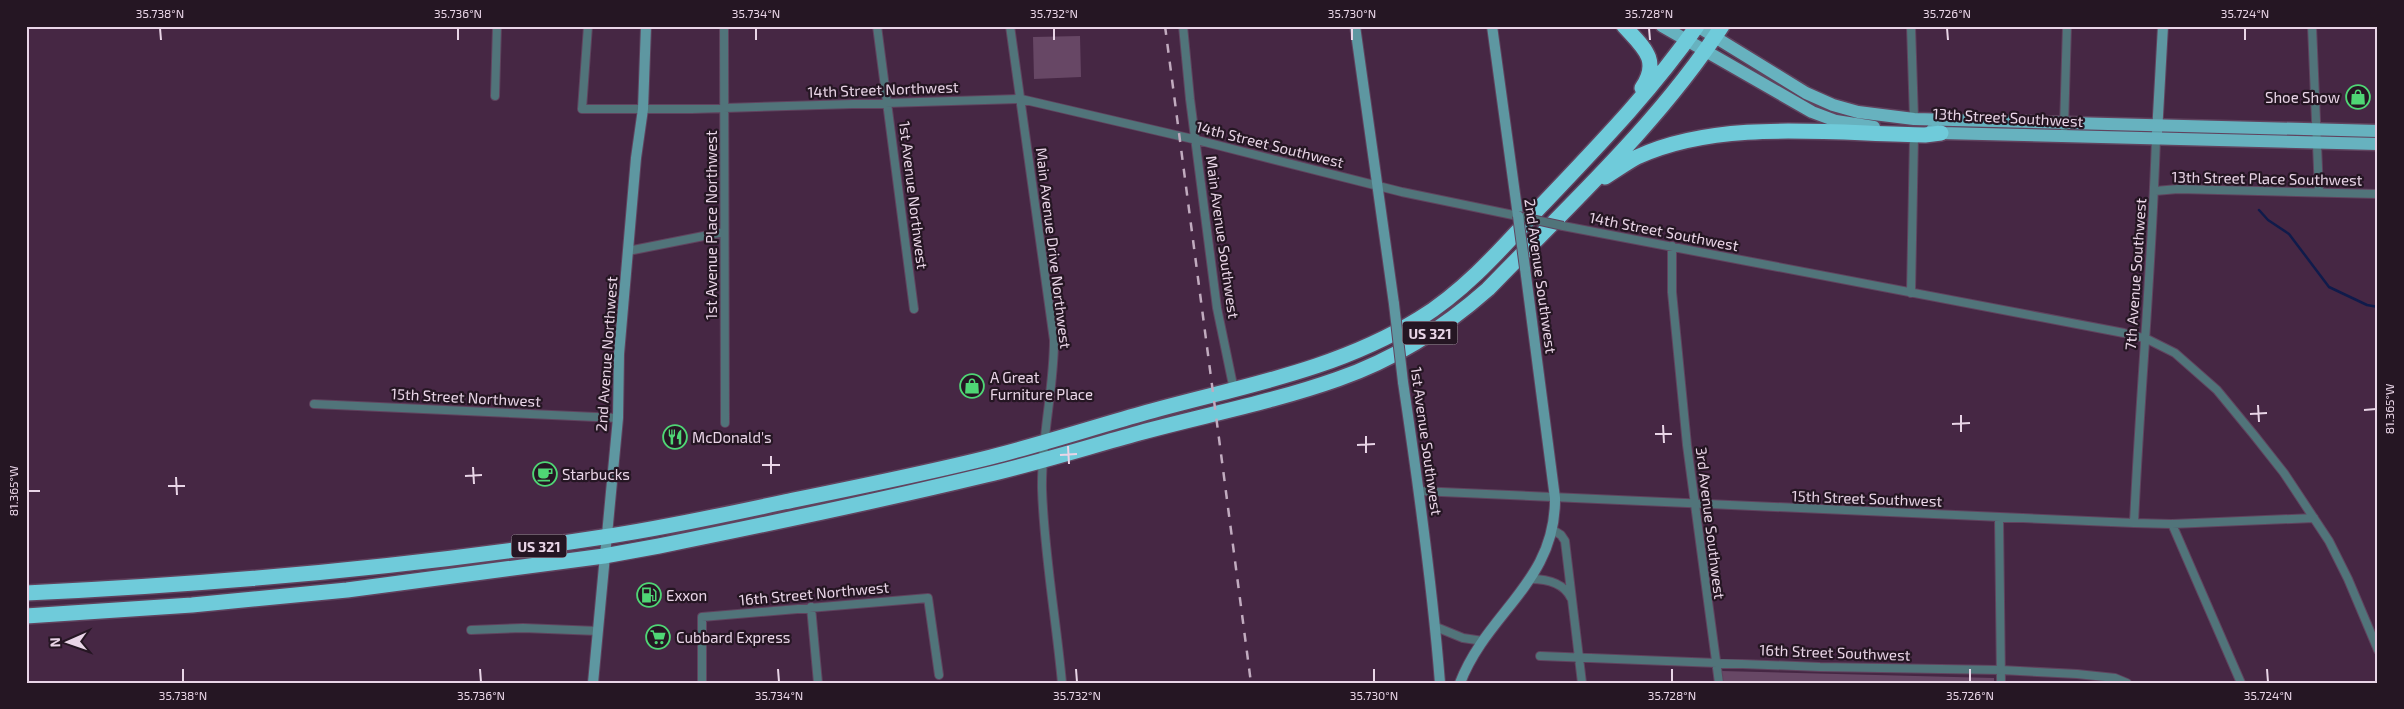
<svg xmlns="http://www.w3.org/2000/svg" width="2404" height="709" viewBox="0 0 2404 709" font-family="'Exo 2',sans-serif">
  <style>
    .green { fill: #674765 }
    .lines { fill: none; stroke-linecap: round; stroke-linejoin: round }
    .stream { stroke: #101b4b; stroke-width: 2.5 }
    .street-casing { stroke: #60435e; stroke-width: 10 }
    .secondary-casing { stroke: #60435e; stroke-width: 12 }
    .primary-casing { stroke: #60435e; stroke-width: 15 }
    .highway-casing { stroke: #60435e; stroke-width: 18 }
    .street { stroke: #51747a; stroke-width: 8 }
    .secondary { stroke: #5e97a1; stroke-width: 10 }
    .primary { stroke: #67b2bf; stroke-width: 12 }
    .highway { stroke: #6fcbda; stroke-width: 15 }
    .rail { stroke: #c1abbf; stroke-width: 2.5; stroke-dasharray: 9 9; stroke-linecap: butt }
    .street-bridge-casing { stroke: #60435e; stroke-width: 10; stroke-linecap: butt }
    .secondary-bridge-casing { stroke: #60435e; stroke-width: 12; stroke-linecap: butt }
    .street-bridge { stroke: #51747a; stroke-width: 8 }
    .secondary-bridge { stroke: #5e97a1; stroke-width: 10 }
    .ticks { fill: none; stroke: #e9d5e7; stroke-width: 2 }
    .labels { text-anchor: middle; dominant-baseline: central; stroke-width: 4.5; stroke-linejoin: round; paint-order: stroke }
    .shield { fill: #251623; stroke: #ae9cac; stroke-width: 1 }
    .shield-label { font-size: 14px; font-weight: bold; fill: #e9d5e7 }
    .street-label { font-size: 15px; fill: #e9d5e7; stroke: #251623 }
    .poi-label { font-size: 15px; fill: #e9d5e7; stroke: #251623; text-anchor: start }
    .neatline { fill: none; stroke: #e9d5e7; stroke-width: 2 }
    .ticks-label { font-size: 12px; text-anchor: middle; fill: #e9d5e7 }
  </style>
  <rect width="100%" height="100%" fill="#462744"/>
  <path class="green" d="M1080,36L1081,77L1034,79L1033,37Z
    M1721,671L1994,678V683H1723Z"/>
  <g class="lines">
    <path class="stream" d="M2259,210L2268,220L2289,234L2329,287L2367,305L2378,307"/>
    <g class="street-casing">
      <path id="street" d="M588,26L582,109H692L1021,99L1197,140L1402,192L1518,216
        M724,26L725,423
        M877,26L914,309
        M1010,26L1054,340C1054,390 1041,438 1042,489C1044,553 1056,618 1062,683
        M1183,26L1190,99L1217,308L1234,390
        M1911,26L1914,119
        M2312,26L2319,192
        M495,96L497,26
        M2064,127L2067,26
        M2155,191L2178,189L2378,194
        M1563,226L2124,333L2147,339L2175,353L2217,390L2254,435L2284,473L2329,541L2348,579L2378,650
        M1672,246V292L1687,445L1719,683
        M628,251L724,232
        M1911,293L1914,135
        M314,404L618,418
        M1419,491L2134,523L2172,524L2314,518
        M1999,518L2001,683
        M2134,523C2140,394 2152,266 2156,138
        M2172,524L2241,683
        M1553,530L1561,535L1565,541L1582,683
        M1530,579C1546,579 1564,583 1571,598
        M811,607L818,683
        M1436,627L1463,638L1483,641
        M471,630L523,628L598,631
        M1540,656L1820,667L2001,670L2077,674L2115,678L2127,683
        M702,683V617L928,598L939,675"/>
    </g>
    <g class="secondary-casing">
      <path id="secondary" d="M1355,26L1394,304
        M1492,26L1518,216
        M2157,133L2163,26
        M1403,382C1418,482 1432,582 1440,683
        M593,683L618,418L619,354L636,158L643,109L646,26
        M1460,683C1487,612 1556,582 1555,498L1525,268"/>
    </g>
    <g class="primary-casing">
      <path id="primary" d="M1662,26L1812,112L1836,121L1874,127
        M1697,26L1806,93L1833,105L1858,112L1914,119L2378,131
        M1932,130L1941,133L2378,144"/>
    </g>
    <g class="highway-casing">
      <path id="highway" d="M1624,26C1643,47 1661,60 1642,88
        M1605,177C1615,171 1626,163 1637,157C1721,118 1834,134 1925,135L1941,133
        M26,593C219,584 412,567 603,537C664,528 724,515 784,502C853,488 923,474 991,457C1042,444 1091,428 1141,414C1236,387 1333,372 1419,319C1466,290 1503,247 1540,207C1595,149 1651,92 1697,26
        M26,616L192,605L347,590L604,556L659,546C768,524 878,501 986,475C1037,463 1088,447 1139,433C1205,415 1273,402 1338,379C1393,360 1445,327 1488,289C1569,205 1658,124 1722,26"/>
    </g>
    <use href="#street" class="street"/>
    <use href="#secondary" class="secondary"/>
    <use href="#primary" class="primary"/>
    <use href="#highway" class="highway"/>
    <path class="rail" d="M1165,26L1251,683"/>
    <g class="street-bridge-casing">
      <path id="street-bridge" d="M1518,216L1563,226"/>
    </g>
    <g class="secondary-bridge-casing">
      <path id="secondary-bridge" d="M1518,216L1525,268
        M1394,304L1403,382"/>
    </g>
    <use href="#street-bridge" class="street-bridge"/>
    <use href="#secondary-bridge" class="secondary-bridge"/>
  </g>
  <path class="ticks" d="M160,28L161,40M458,28V40M756,28V40M1054,28V40M1352,28V40M1649,28L1650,40M1947,28L1948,40M2245,28V40M2258,405L2259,422M2364,410L2376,409M2250,414L2267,413M1961,415V432M1952,424L1970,423M1663,425L1664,443M1655,434H1672M1366,436V453M1357,445L1375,444M1068,446L1069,464M1060,455L1077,454M771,456V474M762,465H780M473,467L474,484M465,476L482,475M176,477L177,495M168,486H185M28,491H40M183,669V682M480,669L481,682M778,669L779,682M1076,669L1077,682M1374,669V682M1672,669V682M1970,669V682M2267,669L2268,682"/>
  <defs>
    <g id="shop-ring" transform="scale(1.25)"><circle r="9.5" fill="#251623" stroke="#4fd675" stroke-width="1.5"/><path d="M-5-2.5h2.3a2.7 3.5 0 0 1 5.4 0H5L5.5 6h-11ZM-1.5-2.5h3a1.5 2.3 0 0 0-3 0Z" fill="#4fd675"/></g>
    <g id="restaurant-ring" transform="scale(1.25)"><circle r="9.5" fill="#251623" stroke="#4fd675" stroke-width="1.5"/><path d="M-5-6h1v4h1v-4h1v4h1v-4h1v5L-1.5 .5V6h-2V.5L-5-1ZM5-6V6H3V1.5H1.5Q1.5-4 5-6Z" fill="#4fd675"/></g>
    <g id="cafe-ring" transform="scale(1.25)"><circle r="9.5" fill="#251623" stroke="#4fd675" stroke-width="1.5"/><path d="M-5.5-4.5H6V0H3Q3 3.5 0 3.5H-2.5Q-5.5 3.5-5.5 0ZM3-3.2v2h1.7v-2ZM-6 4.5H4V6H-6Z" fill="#4fd675"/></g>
    <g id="fuel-ring" transform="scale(1.25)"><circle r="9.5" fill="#251623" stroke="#4fd675" stroke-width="1.5"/><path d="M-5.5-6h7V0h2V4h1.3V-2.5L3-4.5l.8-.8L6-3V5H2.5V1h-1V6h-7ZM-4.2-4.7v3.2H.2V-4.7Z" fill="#4fd675"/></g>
    <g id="supermarket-ring" transform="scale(1.25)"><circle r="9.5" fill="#251623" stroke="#4fd675" stroke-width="1.5"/><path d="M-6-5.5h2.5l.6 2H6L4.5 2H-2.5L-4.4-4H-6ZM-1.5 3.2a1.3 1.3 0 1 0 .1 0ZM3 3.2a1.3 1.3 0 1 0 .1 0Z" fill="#4fd675"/></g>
  </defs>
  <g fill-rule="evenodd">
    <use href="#shop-ring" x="2358" y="97"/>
    <use href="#shop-ring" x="972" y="386"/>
    <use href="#restaurant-ring" x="675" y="437"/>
    <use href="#cafe-ring" x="545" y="474"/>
    <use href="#fuel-ring" x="649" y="595"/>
    <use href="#supermarket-ring" x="658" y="637"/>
  </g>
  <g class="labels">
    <g class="shield">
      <rect x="1402.5" y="321.5" width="55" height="23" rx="4"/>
      <rect x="511.5" y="534.5" width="55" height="23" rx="4"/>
    </g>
    <g class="shield-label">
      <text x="1430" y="333">US 321</text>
      <text x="539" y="546">US 321</text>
    </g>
    <g class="street-label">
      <text transform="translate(883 89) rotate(-2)">14th Street Northwest</text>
      <text transform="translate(2008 117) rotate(3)">13th Street Southwest</text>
      <text transform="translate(1270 144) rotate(14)">14th Street Southwest</text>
      <text transform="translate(2267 178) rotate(1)">13th Street Place Southwest</text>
      <text transform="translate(914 195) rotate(83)">1st Avenue Northwest</text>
      <text transform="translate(711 225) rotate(-90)">1st Avenue Place Northwest</text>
      <text transform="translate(1664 231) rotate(11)">14th Street Southwest</text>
      <text transform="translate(1223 237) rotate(82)">Main Avenue Southwest</text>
      <text transform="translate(1054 248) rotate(83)">Main Avenue Drive Northwest</text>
      <text transform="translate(2135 274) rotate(-86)">7th Avenue Southwest</text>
      <text transform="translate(1541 276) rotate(82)">2nd Avenue Southwest</text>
      <text transform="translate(606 354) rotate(-86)">2nd Avenue Northwest</text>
      <text transform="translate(466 397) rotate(3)">15th Street Northwest</text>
      <text transform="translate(1427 441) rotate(82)">1st Avenue Southwest</text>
      <text transform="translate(1867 498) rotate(2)">15th Street Southwest</text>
      <text transform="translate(1711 523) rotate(83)">3rd Avenue Southwest</text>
      <text transform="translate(814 593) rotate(-5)">16th Street Northwest</text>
      <text transform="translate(1835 652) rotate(2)">16th Street Southwest</text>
    </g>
    <g class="poi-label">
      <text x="2340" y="97" text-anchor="end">Shoe Show</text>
      <text x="990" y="377">A Great<tspan x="990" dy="17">Furniture Place</tspan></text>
      <text x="692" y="437">McDonald's</text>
      <text x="562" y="474">Starbucks</text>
      <text x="666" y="595">Exxon</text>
      <text x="676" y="637">Cubbard Express</text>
    </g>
  </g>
  <rect width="2404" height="709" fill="none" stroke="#251623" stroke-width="55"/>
  <g transform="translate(68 642) rotate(268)" stroke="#251623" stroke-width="4" paint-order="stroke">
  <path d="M0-4L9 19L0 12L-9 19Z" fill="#e9d5e7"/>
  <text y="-8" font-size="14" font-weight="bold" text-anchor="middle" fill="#e9d5e7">N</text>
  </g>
  <rect x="28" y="28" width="2348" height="654" class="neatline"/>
  <g class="ticks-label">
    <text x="160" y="18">35.738°N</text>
    <text x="458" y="18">35.736°N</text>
    <text x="756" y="18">35.734°N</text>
    <text x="1054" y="18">35.732°N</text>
    <text x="1352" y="18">35.730°N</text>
    <text x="1649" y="18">35.728°N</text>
    <text x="1947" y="18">35.726°N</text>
    <text x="2245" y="18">35.724°N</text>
    <text transform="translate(2390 409) rotate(-90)" y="4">81.365°W</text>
    <text transform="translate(14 491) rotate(-90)" y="4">81.365°W</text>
    <text x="183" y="700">35.738°N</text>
    <text x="481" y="700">35.736°N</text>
    <text x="779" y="700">35.734°N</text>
    <text x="1077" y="700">35.732°N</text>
    <text x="1374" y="700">35.730°N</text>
    <text x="1672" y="700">35.728°N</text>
    <text x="1970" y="700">35.726°N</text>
    <text x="2268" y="700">35.724°N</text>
  </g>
</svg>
